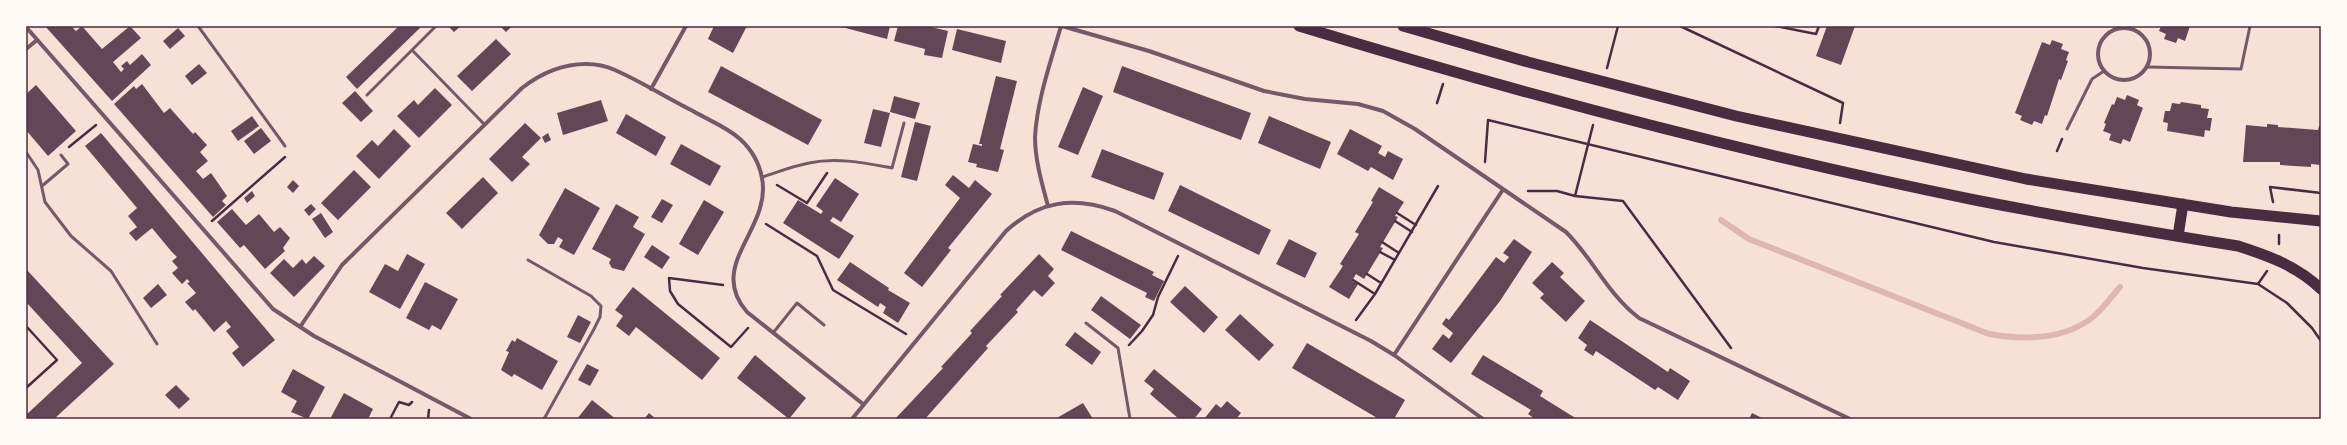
<svg xmlns="http://www.w3.org/2000/svg" width="2347" height="445" viewBox="0 0 2347 445" font-family="'PT Sans',sans-serif">
  <style>
    .lines { fill: none; stroke-linecap: round; stroke-linejoin: round }
    .stream { stroke: #dcb8b0; stroke-width: 6 }
    .building { fill: #644757 }
    .path { stroke: #4a2c40; stroke-width: 2.5 }
    .service { stroke: #755966; stroke-width: 3 }
    .minor { stroke: #755966; stroke-width: 4 }
    .trunk { stroke: #4a2c40; stroke-width: 11 }
    .neatline { fill: none; stroke: #4a2c40; stroke-width: 1.5 }
  </style>
  <rect width="100%" height="100%" fill="#f7e1d7"/>
  <g class="lines">
    <path class="stream" d="M1721,220L1749,239L1989,334C2023,340 2064,340 2093,317C2103,309 2111,297 2120,287"/>
  </g>
  <path class="building" d="M45,26H71L76,31L82,26L102,49L130,26L141,38L113,62L121,72L124,69L121,66L127,61L130,65L142,54L151,65L112,101Z
    M399,26H422L357,89L346,77Z
    M448,26H461L454,32Z
    M500,26H512L506,32Z
    M714,26H747L733,53L708,39Z
    M838,26H890L887,39Z
    M898,26H927L948,31L942,58L924,55L925,49L894,41Z
    M1827,26H1855L1841,65L1816,56Z
    M2161,26H2190L2185,41L2178,38L2176,43L2164,39L2166,34L2159,31Z
    M178,28L185,36L170,49L163,41Z
    M957,29L1006,41L1001,63L952,50Z
    M496,39L511,54L472,91L457,76Z
    M2052,40L2063,44L2061,49L2069,52L2066,60L2068,61L2061,80L2059,79L2047,116L2045,115L2042,124L2034,121L2032,125L2020,120L2022,116L2015,113L2042,42L2050,45Z
    M199,64L207,73L192,85L185,76Z
    M721,66L822,120L808,145L708,92Z
    M1122,66L1251,113L1241,140L1113,92Z
    M996,76L1017,81L1000,149L1004,150L998,172L976,167L977,164L968,162L973,144L982,146V144H979Z
    M142,84L164,113L170,108L193,134L195,132L207,145L200,152L208,161L196,171L203,179L211,173L227,196L222,201L226,205L213,217L114,104L134,86L136,89Z
    M36,85L76,131L48,156L26,130V94Z
    M1083,87L1103,96L1078,155L1058,147Z
    M435,88L452,105L419,138L397,116L414,100L418,105Z
    M355,91L373,111L361,122L342,103Z
    M2127,95L2139,100L2137,105L2143,108L2130,142L2123,139L2121,144L2109,140L2111,134L2103,131L2106,124L2104,123L2112,104L2114,105L2117,97L2125,100Z
    M894,96L920,103L915,119L890,112Z
    M601,100L608,121L563,135L557,113Z
    M2181,102L2201,105V108L2209,109L2207,118H2212L2210,131L2205,130L2204,137L2167,131L2168,123L2163,122L2165,111H2170L2172,103L2180,104Z
    M873,109L890,113L881,147L864,143Z
    M626,114L666,137L656,156L616,133Z
    M252,116L259,126L238,141L231,131Z
    M1269,116L1331,142L1320,169L1258,143Z
    M915,122L931,126L917,181L901,177Z
    M525,123L541,138L522,157L530,164L512,182L489,159Z
    M2267,124L2278,125V127L2318,130L2319,126H2321V165L2311,164V167L2280,165V162H2243L2246,125L2267,127Z
    M261,128L271,141L254,154L244,141Z
    M394,129L411,146L379,179L356,156L372,140L378,146Z
    M1350,129L1382,146L1378,153L1385,157L1388,151L1403,159L1393,180L1371,167L1368,171L1337,154Z
    M101,133L275,340L243,367L232,353L239,347L226,331L231,327L226,321L214,332L195,309L193,311L185,302L196,293L187,283L190,282L187,279L182,284L172,273L178,268L172,261L177,257L171,251L152,228L136,241L129,233L137,227L128,216L137,208L85,146Z
    M548,133L551,140L545,143L542,137Z
    M681,144L721,166L710,186L670,164Z
    M1102,149L1164,173L1154,200L1091,177Z
    M354,170L371,187L338,220L321,203Z
    M953,175L969,188L975,180L992,194L948,248L951,250L922,287L904,273L960,198L945,185Z
    M483,177L498,193L462,229L446,213Z
    M835,178L859,194L841,222L833,217L830,221L854,236L839,259L783,223L798,200L821,214L823,211L816,206Z
    M293,180L299,186L293,193L287,187Z
    M1180,185L1271,230L1259,255L1168,211Z
    M1379,187L1404,202L1395,216L1398,217L1380,247L1383,248L1364,279L1356,274L1352,281L1358,284L1349,299L1329,287L1343,266L1340,264L1359,234L1355,232L1373,202L1371,201Z
    M565,188L600,208L574,255L559,247L563,240L558,237L554,244H548L539,235Z
    M252,191L255,196L247,203L244,198Z
    M662,199L673,205L662,223L651,217Z
    M704,200L724,212L698,255L679,244Z
    M311,204L316,209L309,216L304,210Z
    M616,204L639,217L633,227L645,234L624,271L612,268L609,263L611,259L592,249Z
    M232,209L246,225L259,214L274,232L280,227L290,238L283,248L285,251L265,269L244,245L240,248L217,222Z
    M321,213L333,232L325,238L312,219Z
    M1071,231L1154,272L1152,275L1164,281L1154,301L1145,297L1147,293L1061,250Z
    M1289,239L1317,253L1305,278L1276,264Z
    M1514,239L1532,252L1500,301L1451,363L1432,349L1443,334L1449,339L1453,333L1442,324L1446,318L1449,320L1496,257L1504,263L1509,257L1503,253Z
    M652,245L670,257L662,269L644,257Z
    M407,254L425,264L400,309L369,292L385,264L398,271Z
    M1039,254L1054,269L1048,276L1055,283L1042,297L1034,290L1032,292L1016,310L1018,312L986,346L988,348L925,419H895L943,368L941,367L972,333L970,331L1002,296L1000,295Z
    M314,256L325,266L294,297L270,273L284,259L293,268L302,259L306,264Z
    M850,262L889,288L888,290L910,303L898,323L883,313L886,307L880,303L878,307L837,280Z
    M1552,262L1564,273L1560,277L1585,301L1566,322L1540,298L1544,294L1532,283Z
    M26,269L114,364L54,419H26V415L82,363L26,302Z
    M425,282L458,299L441,330L432,325L429,330L406,318Z
    M158,284L167,295L151,308L143,298Z
    M1185,286L1218,317L1204,333L1170,302Z
    M633,287L720,358L702,380L636,327L629,336L616,326L623,316L615,310Z
    M1101,296L1141,325L1130,339L1091,310Z
    M1240,314L1274,345L1259,361L1225,330Z
    M578,315L591,322L580,343L567,337Z
    M1590,320L1668,372L1670,368L1690,381L1678,400L1658,387L1655,390L1596,351L1593,356L1584,350L1587,345L1578,338Z
    M1075,332L1101,352L1092,365L1065,345Z
    M517,338L558,361L542,390L514,374L512,377L501,370L509,352L506,351L512,340L515,342Z
    M1307,343L1405,400L1394,419H1379L1292,368Z
    M755,355L806,398L789,419L737,378Z
    M1483,355L1543,391L1540,396L1577,419H1535L1528,414L1531,410L1471,374Z
    M587,364L599,370L590,386L578,380Z
    M293,369L325,387L308,419L291,412L297,401L281,392Z
    M1154,369L1202,409L1194,419H1179L1150,394L1154,389L1144,381Z
    M176,385L190,399L179,409L165,395Z
    M344,393L373,409L368,419H330Z
    M592,400L612,416L616,419H577Z
    M1227,401L1241,413L1236,419H1204L1216,404L1221,408Z
    M1083,403L1093,419H1055Z
    M649,413L656,419H644Z
    M1752,413L1764,419H1749Z"/>
  <g class="lines">
    <path class="path" d="M1680,26L1843,103L1840,123
      M1775,26L1816,34L1819,26
      M1607,68L1618,26
      M1437,103L1443,84
      M69,147L96,125
      M2057,151L2062,139
      M1485,162L1488,120L1994,242L2143,268L2258,284L2287,303L2312,328L2321,341
      M777,185L807,203L827,173
      M1528,191H1557L1575,196L1593,125
      M1575,196L1623,201L1731,348
      M2273,202L2270,187L2321,193
      M1397,213L1416,225
      M212,221L285,157
      M1395,221L1412,232
      M766,224L817,256L833,290L906,334
      M1382,242L1399,253
      M2279,244V235
      M1380,252L1395,260
      M1367,274L1381,283
      M1353,280L1375,294
      M2258,284L2267,271
      M723,285L669,278L670,291L678,304L731,347L748,328
      M1356,320L1375,294L1438,186
      M26,326L57,360L26,388
      M1129,345L1142,331L1153,315L1158,297L1178,256
      M390,419L399,402L409,405L412,402
      M428,419L429,410"/>
    <path class="service" d="M198,26L285,146
      M412,50L484,124
      M2148,67L2241,69L2250,26
      M367,95L436,26
      M2067,129L2092,79L2104,71
      M26,152L38,170L45,202L71,236L111,271L157,344
      M762,177C778,172 793,166 809,163C837,157 865,163 892,168L904,123
      M42,186L68,164L61,155
      M528,260L591,296L601,306L600,317L594,329L544,419
      M1086,323L1118,348L1130,419
      M773,333L797,303L824,325"/>
    <path class="minor" d="M1062,26L1149,51L1264,91L1305,99L1358,104L1383,111L1415,129L1566,232C1594,260 1606,292 1639,318L1850,419
      M26,27L273,309L314,336L471,419
      M2098 54a26 26 0 1 1 52 0a26 26 0 1 1-52 0Z
      M26,49L37,40
      M651,89L686,26
      M1048,206C1042,184 1035,160 1035,137C1037,100 1051,61 1061,26
      M300,327L342,265L522,88C540,74 562,64 586,64C596,64 606,66 615,70C642,82 667,98 693,111C708,120 727,127 740,139C751,149 759,162 762,178C772,229 706,265 747,312L863,404
      M1394,355L1502,191
      M852,419L1006,231C1039,201 1073,196 1115,211L1371,341L1394,355L1483,419"/>
    <path class="trunk" d="M1299,26C1522,94 1747,154 1975,200C2062,217 2150,232 2238,246C2269,256 2297,266 2321,289
      M1403,26L1528,62L1736,116L2026,179L2231,212L2321,221
      M2178,236L2183,204"/>
  </g>
  <rect width="2347" height="445" fill="none" stroke="#fffaf5" stroke-width="54"/>
  <rect x="27" y="27" width="2293" height="391" class="neatline"/>
</svg>
